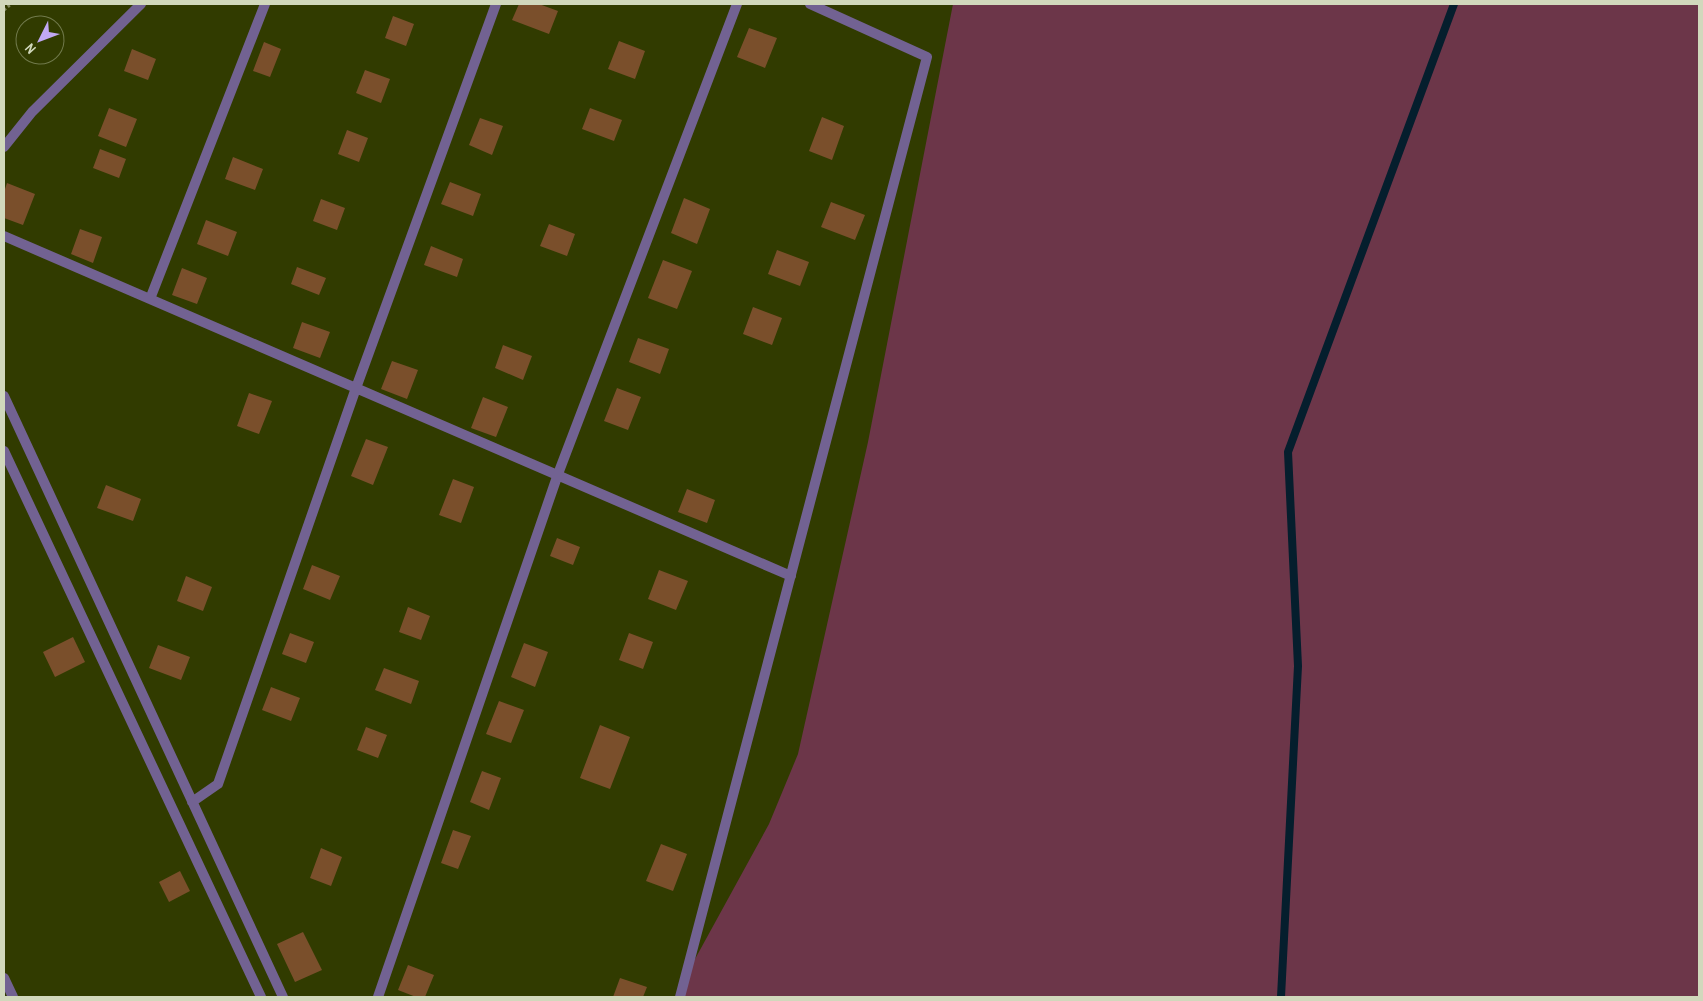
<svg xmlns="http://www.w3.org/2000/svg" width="1703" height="1001" viewBox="0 0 1703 1001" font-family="'Archivo Narrow',sans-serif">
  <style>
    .green { fill: #6c3649 }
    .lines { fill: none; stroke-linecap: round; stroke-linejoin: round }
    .stream { stroke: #051e2d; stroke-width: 8 }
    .building { fill: #7a4f2b }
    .path { stroke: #828a5f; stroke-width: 3; stroke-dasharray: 2.5 2.5; stroke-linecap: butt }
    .lane { stroke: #726292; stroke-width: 10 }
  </style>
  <rect width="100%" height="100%" fill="#313b00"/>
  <path class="green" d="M953,4H1699V997H683L689,970L769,824L798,754L868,442Z"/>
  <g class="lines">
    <path class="stream" d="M1281,997L1298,666L1288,452L1454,4"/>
  </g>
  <path class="building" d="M519,4H539L558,11L549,34L512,20Z
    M393,16L414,24L406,46L385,38Z
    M749,28L777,38L765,68L737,57Z
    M619,41L645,51L635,79L608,69Z
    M264,42L281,49L270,77L253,71Z
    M132,49L156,59L148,80L124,71Z
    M365,70L390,79L381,103L356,93Z
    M109,108L137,119L126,147L98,136Z
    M590,108L622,120L614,141L582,129Z
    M822,117L844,126L832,160L809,151Z
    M480,118L503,126L492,155L469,145Z
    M347,130L368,138L359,162L338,154Z
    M100,149L126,159L119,178L93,168Z
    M233,157L263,169L255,190L225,179Z
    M450,182L481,194L473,216L441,204Z
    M7,183L35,194L23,225L4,218V192Z
    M684,198L710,209L697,244L671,233Z
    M321,199L345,208L337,230L313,221Z
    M831,202L865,215L855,240L821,227Z
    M206,220L237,232L228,256L197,244Z
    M549,224L575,234L567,256L540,246Z
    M80,229L102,237L93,263L71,254Z
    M431,246L463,259L457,277L424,265Z
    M777,250L809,262L800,286L768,274Z
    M663,260L692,271L677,309L648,298Z
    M297,267L326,278L319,295L291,284Z
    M182,268L207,278L197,304L172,295Z
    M753,307L782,318L772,345L743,334Z
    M302,322L330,332L320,358L293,348Z
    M638,338L669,349L660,374L629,362Z
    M503,345L532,356L523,380L495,368Z
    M392,361L418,370L407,399L381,389Z
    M617,388L641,397L628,430L604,421Z
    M249,393L272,401L259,434L237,426Z
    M483,397L508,407L496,437L471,428Z
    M366,439L388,447L373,485L351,476Z
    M453,479L474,487L461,523L439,515Z
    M106,485L141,499L133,521L97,508Z
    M687,489L715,500L707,523L678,512Z
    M557,538L580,547L573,565L550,556Z
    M312,565L340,576L330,600L303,589Z
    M659,570L688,581L676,610L648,599Z
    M186,576L212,587L203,611L177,601Z
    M408,607L430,616L421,640L399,632Z
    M290,633L314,642L306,663L282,654Z
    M629,633L653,642L643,669L619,660Z
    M73,637L85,662L55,677L43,652Z
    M524,643L548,652L535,687L511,677Z
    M158,645L190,657L181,680L149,668Z
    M384,668L419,681L411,704L375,690Z
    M271,687L300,698L291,721L262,710Z
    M499,701L524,710L511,743L486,734Z
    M600,725L630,737L610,789L580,778Z
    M366,727L387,735L378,758L357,750Z
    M482,771L501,778L489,810L470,802Z
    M453,830L471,836L458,869L441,863Z
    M661,844L687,854L673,891L646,881Z
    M321,848L342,857L331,886L310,878Z
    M180,871L190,891L169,902L159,882Z
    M303,932L322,970L295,982L277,944Z
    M408,965L434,975L425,997H416L398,990Z
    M620,978L647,987L643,997H613Z"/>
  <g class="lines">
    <path class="path" d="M4,10L11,4"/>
    <path class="lane" d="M4,147L32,112L141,4
      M4,236L791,576
      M150,299L265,4
      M4,396L283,997
      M4,451L261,997
      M192,802L218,784L356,388L496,4
      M4,978L13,997
      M378,997L558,474L737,4
      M680,997L927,57L810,4"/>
  </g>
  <rect width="1703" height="1001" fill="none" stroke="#d1d8bc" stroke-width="10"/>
  <g transform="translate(40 40) rotate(228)"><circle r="24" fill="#313b00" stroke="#717a4b"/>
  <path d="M0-4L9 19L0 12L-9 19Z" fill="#c1a8f3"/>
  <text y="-8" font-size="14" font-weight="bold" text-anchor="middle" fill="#d1d8bc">N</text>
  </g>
</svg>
